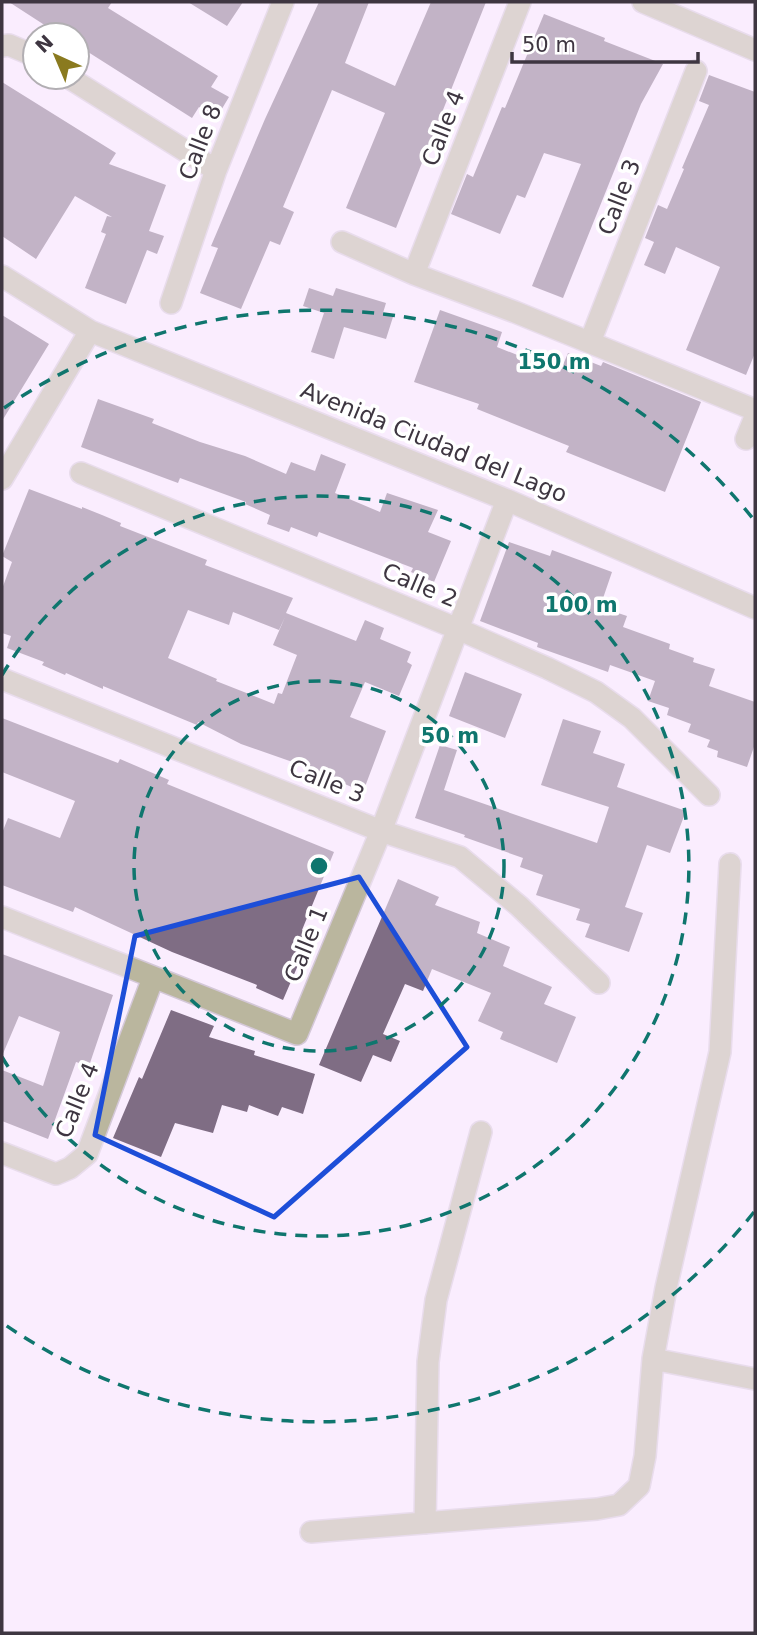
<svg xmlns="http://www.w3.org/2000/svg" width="757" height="1635" viewBox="0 0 757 1635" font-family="'DejaVu Sans',sans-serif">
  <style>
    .building { fill: #7f6d84; fill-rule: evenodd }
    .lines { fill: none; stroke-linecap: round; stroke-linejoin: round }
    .street-casing { stroke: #d4c8d8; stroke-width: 24 }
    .street { stroke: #bab69e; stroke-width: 21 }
    .marked { fill: none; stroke: #1d4ed8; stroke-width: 5; stroke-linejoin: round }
    .ring { fill: none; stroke: #0f766e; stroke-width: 3.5; stroke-dasharray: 12 9 }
    .labels { text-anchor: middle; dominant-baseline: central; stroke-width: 7; stroke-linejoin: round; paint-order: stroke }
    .street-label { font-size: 23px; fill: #3e3641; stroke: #fff }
    .centre { fill: #0f766e; stroke: #fff; stroke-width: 3.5 }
    .ring-label { font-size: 21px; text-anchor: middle; font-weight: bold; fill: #0f766e; stroke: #fff; stroke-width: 7; stroke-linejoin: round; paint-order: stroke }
  </style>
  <rect width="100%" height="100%" fill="#faedfe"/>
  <path class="building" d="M9,2H112L108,8L218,76L211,87L229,97L217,117L199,107L192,118L77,45V35H60Z
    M188,2H243L227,26Z
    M319,2H369L345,63L395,86L431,2H486L396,228L346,208L385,113L332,90L283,207L294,212L280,245L270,241L241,309L200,293L218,248L211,246L265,119Z
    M544,14L605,38L604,41L663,64L641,104L563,298L532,286L581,164L544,153L525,198L517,195L500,234L451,214L467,174L473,177L502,107L505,108Z
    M709,75L755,92V353L746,375L686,350L720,267L676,247L665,274L644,265L654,242L645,238L658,205L667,209L684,169L682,168L709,105L699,101Z
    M2,82L116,153L109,164L166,185L149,231L164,236L157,254L147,250L126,304L85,288L106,234L101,232L107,216L112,217L75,196L36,259L2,236Z
    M309,288L333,296L336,288L386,303L383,313L393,317L386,339L344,327L334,359L311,352L324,313L303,306Z
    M440,310L502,332L497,347L560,372L568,353L601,366L603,362L701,402L665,492L566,452L569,446L477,409L479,404L414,382Z
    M2,315L49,344L2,421Z
    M98,399L154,419L152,423L200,442L245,456L286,474L291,462L315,471L321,454L346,464L335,493L380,512L387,493L438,510L428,532L451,541L434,582L411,572L413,568L319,532L317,537L291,527L289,532L267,524L270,515L245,504L246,502L180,478L178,483L81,447Z
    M29,489L82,509V507L102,515L121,523L120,526L207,560L205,565L293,598L286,613L356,641L365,620L384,628L380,639L411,652L407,662L412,665L399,696L365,682L350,717L386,731L363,792L304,766L241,744L198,722L197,725L103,686V689L66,673L65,675L42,665L44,662L7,648L11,636L2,633V589L12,562L2,556ZM188,610L229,625L233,612L279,630L285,617L273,645L297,655L282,694L278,693L274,704L216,681L217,679L168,658Z
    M509,542L550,556L552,550L612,572L600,607L627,616L623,627L670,644L669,649L694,658L693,662L715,669L709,686L755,702V744L747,767L717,757L718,751L707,747L710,740L688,732L691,724L667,715L669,708L648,701L655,681L610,665L608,672L537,647L538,643L480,621Z
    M465,672L522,694L505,738L449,716Z
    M2,718L118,763L120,759L169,780L167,784L334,852L302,930L311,935L283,1000L256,988L257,985L172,952L75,907L73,912L2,885V833L8,818L60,838L75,801L2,772Z
    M563,719L601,731L593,753L625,764L617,787L686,811L670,853L647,845L625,907L643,913L629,952L585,937L590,924L576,920L580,909L536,895L543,875L520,867L523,858L464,837L465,835L415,818L440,745L457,750L444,790L597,843L609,807L541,785Z
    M398,879L439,897L435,905L480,922L477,933L510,947L503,966L552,987L544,1004L576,1017L557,1063L500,1039L503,1032L478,1021L491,993L432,969L423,991L405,984L383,1034L400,1041L391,1062L373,1055L361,1082L319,1065Z
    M2,954L113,995L89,1066L76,1062L48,1139L2,1121V1070L43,1086L60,1032L19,1016L2,1056Z
    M171,1010L214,1026L209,1037L255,1051L254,1055L315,1074L303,1114L282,1107L278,1116L249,1105L247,1112L222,1105L213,1133L175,1123L161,1157L113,1138L139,1077L142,1079Z"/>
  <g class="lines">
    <g class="street-casing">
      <path id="street" d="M643,2L755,50
        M2,46L9,45L35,56
        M68,77L216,170
        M342,242L414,274L515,312L755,410
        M414,274L520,2
        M2,276L90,331L507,500L755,608
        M171,303L216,170L283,2
        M590,342L696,71
        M746,439L755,417
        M81,473L458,629L547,668L596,692L632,718L709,795
        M2,479L90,331
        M2,679L381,831L460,857L519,906L599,983
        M2,917L297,1034L381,831L507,500
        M2,1153L56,1174L70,1168L87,1154L153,978
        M653,1359L755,1379
        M425,1523L428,1362L436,1300L481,1132
        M311,1532L597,1509L619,1505L639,1486L645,1456L653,1359L666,1288L720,1052L730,864"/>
    </g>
    <use href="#street" class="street"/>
  </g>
  <path d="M0 0H757V1635H0ZM359,877L467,1047L274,1217L95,1135L135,936Z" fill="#faedfe" fill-opacity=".55" fill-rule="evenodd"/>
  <path class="marked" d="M359,877L467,1047L274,1217L95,1135L135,936Z"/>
  <g class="ring">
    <circle cx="319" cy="866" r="185"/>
    <path d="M2 675A370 370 0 1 1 2 1057"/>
    <path d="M754 1212A556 556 0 0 1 4 1324M4 408A556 556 0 0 1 754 520"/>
  </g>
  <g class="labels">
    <g class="street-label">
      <text transform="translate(443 128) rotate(-69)">Calle 4</text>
      <text transform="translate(200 142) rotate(-69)">Calle 8</text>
      <text transform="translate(619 197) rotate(-69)">Calle 3</text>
      <text transform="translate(434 442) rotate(22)">Avenida Ciudad del Lago</text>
      <text transform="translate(420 585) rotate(23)">Calle 2</text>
      <text transform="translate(327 781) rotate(22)">Calle 3</text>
      <text transform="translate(306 944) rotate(-68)">Calle 1</text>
      <text transform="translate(77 1100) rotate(-68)">Calle 4</text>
    </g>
  </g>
  <circle cx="319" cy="866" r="10" class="centre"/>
  <g class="ring-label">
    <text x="554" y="369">150 m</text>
    <text x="581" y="612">100 m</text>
    <text x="450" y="743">50 m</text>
  </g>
  <rect width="757" height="1635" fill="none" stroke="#3e3641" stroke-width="7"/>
  <g transform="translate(56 56) rotate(316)"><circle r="33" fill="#ffffff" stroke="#b2afb3" stroke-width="2"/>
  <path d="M0-5L12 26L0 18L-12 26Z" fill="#8a7a1f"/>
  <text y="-10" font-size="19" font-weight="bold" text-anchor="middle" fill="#3e3641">N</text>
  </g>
  <path d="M512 52v10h186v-10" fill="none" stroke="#3e3641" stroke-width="3.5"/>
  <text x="522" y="52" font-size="21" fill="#3e3641" stroke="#ffffff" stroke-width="5" paint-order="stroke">50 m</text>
</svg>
